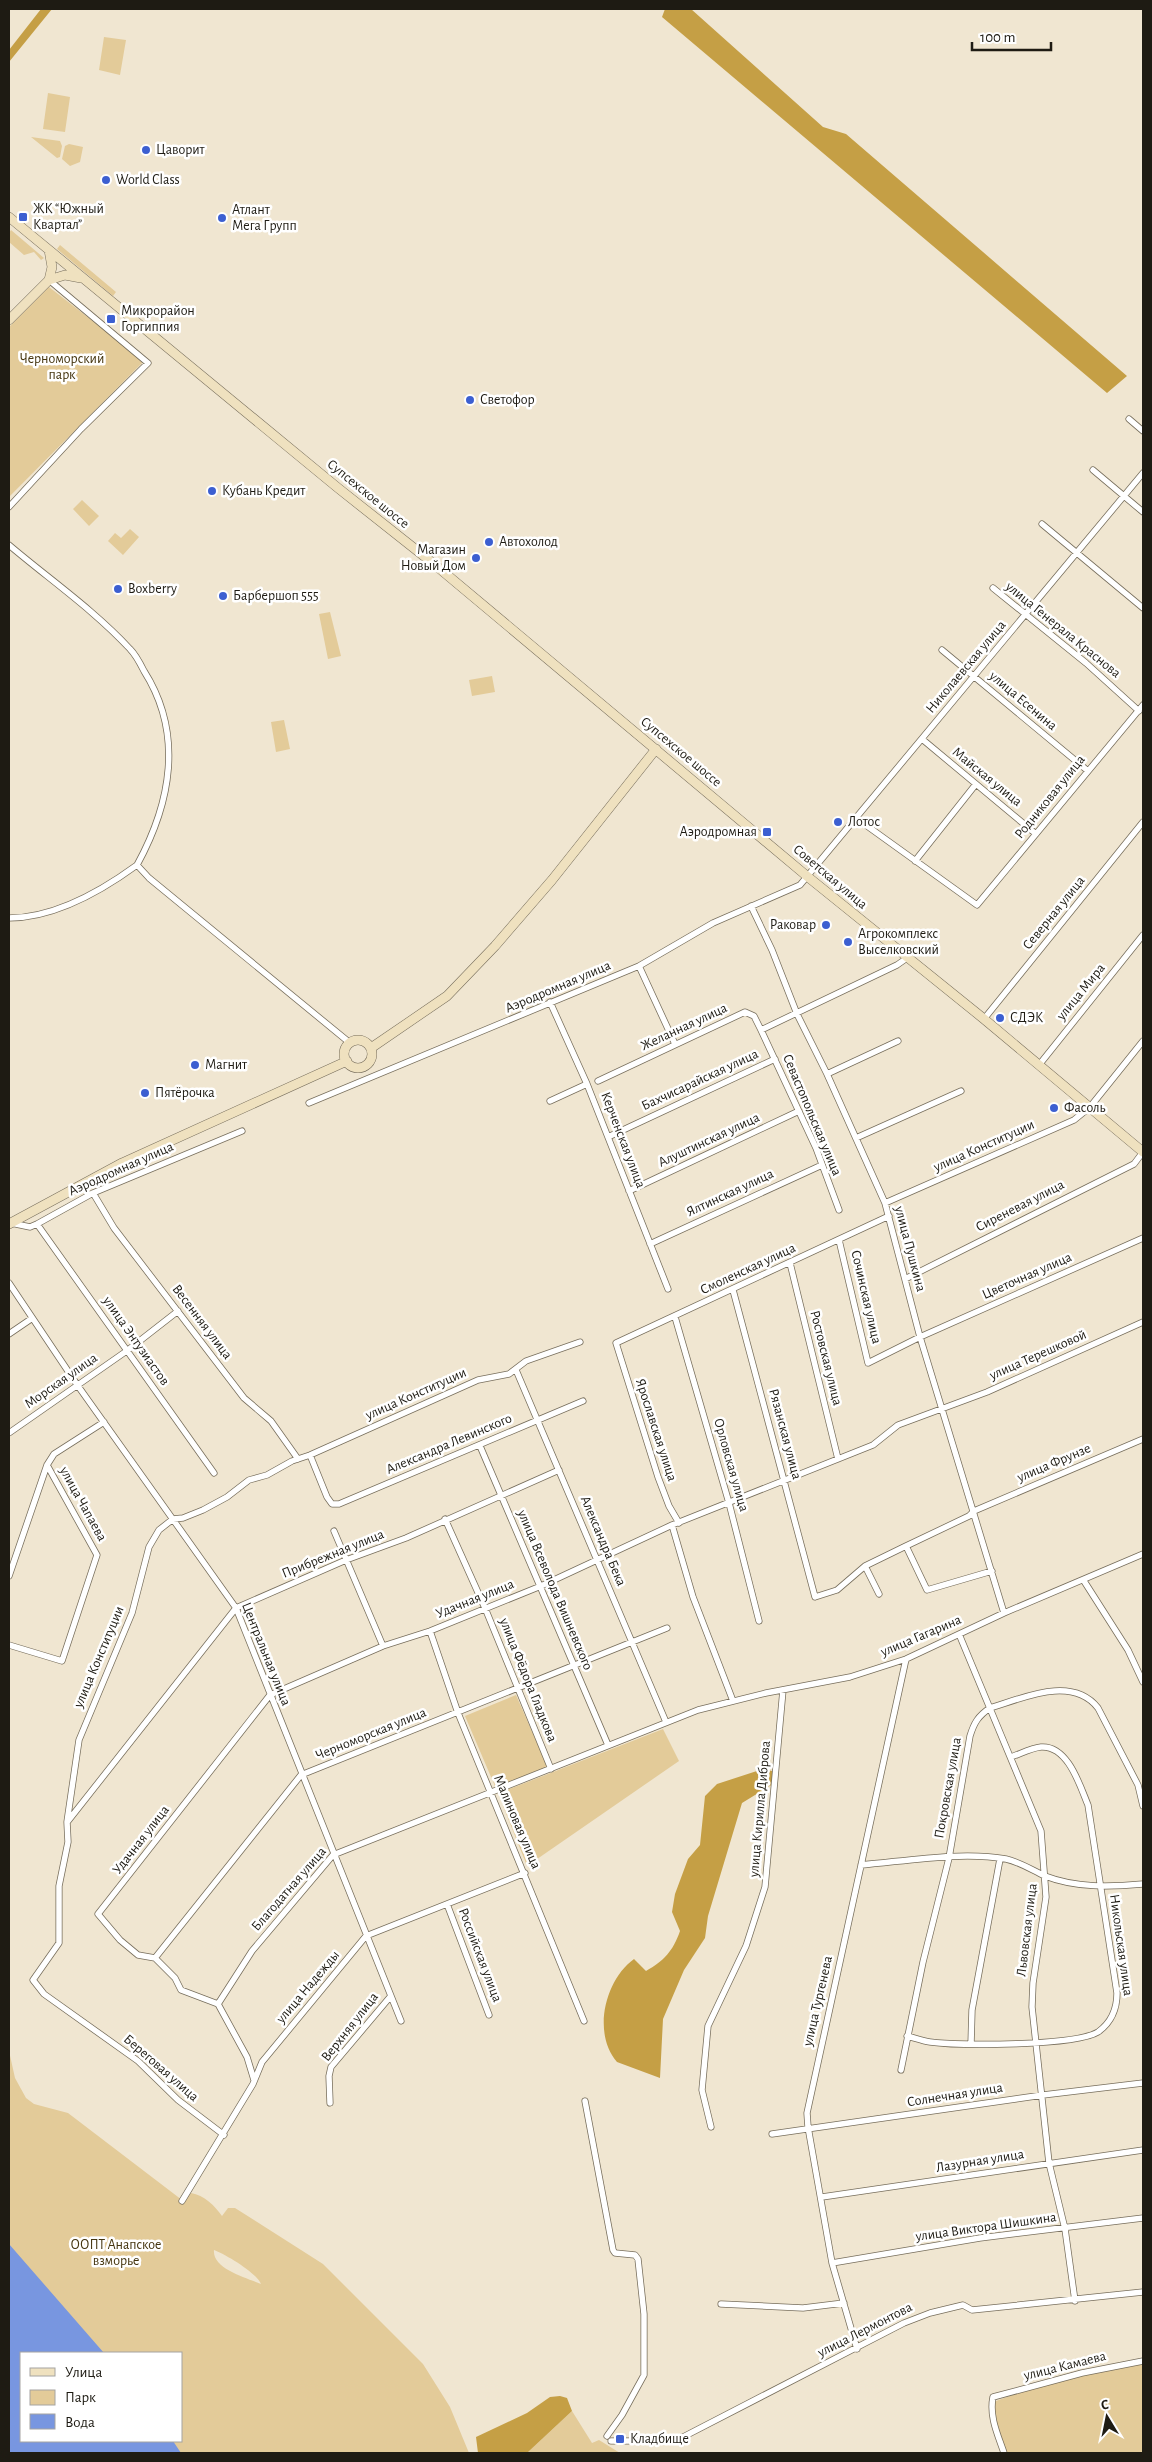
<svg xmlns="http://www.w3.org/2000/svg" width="1152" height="2462" viewBox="0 0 1152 2462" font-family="'Alegreya Sans',sans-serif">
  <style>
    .green { fill: #e3cb99; fill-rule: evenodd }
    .forest { fill: #c59f45 }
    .water { fill: #7896e0 }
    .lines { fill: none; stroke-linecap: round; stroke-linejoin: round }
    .street-casing { stroke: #776e5c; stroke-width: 7 }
    .secondary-casing { stroke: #776e5c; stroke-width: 10 }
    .street { stroke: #fff; stroke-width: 5.5 }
    .secondary { stroke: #efe1bf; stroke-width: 9 }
    .poi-dot { fill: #3c5fd1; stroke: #fff; stroke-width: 2 }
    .labels { text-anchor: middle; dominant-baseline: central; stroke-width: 5; stroke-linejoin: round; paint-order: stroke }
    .poi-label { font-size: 14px; fill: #1e1b13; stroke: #fff; text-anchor: start }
    .park-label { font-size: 14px; fill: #45350f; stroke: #fff }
    .street-label { font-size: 14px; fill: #1e1b13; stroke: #fff }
  </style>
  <rect width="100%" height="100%" fill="#f0e6d1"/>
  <path class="green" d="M104,37L126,40L120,75L99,70Z
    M48,93L70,97L65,132L43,129Z
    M31,137L60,141L62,146L60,157L57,158Z
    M69,144L83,147L80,162L70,166L62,159L65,146Z
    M11,230L44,258L41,260L34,252L24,255L9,242V233Z
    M60,245L116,292L113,296L57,249Z
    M49,287L144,361L9,497L10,326Z
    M82,500L99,516L89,526L73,509Z
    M130,529L139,537L123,555L108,541L115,533L121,538Z
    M330,612L341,656L328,659L319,614Z
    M492,676L495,692L472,696L469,680Z
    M284,720L290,749L276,752L271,722Z
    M516,1695L548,1768L497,1791L465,1716Z
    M663,1729L679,1761L527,1866L503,1806L507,1790Z
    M9,2051L15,2078L26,2098L34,2104L68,2113L182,2200L186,2199L191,2193C204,2195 215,2206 222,2216L228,2208H235L323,2264L423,2364L450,2407L469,2453H177L169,2441H181V2353H97L9,2252ZM214,2250C225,2254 257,2273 261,2284C247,2278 212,2269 214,2250Z
    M1143,2362V2453H1006L992,2408L996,2401C1044,2383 1093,2371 1143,2362Z
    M572,2411L592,2443L599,2440L620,2453H527Z"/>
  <path class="forest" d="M41,9H52L9,62V50Z
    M665,9H691L823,127L846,134L1127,376L1107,393L662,17Z
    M763,1769L772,1771L773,1784L742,1803L708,1916L705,1938L684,1970L663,2019L660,2078L617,2062C592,2033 605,1980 634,1959L646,1971C664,1961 673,1951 680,1931L672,1912L675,1894L688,1859L700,1845L705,1796L717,1784Z
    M560,2396L567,2398L572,2411L527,2453H478L476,2437L527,2413L550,2397Z"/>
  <path class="water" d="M9,2244L104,2353H21V2441H173L181,2453H9Z"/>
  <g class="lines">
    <g class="street-casing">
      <path id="street" d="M1129,419L1143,431
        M1093,470L1143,512
        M9,507L81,429L148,363L49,280
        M1042,524L1143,608
        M9,545C49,579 94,610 130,649C136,655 140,663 144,671C184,734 171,803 137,865L149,878L350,1043
        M993,588L1086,663L1139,711
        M942,650L1088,771
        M922,739L1036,834
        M856,818L977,905L1143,705
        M915,861L976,784
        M751,906L772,950L797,1014L827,1074L885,1203L920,1337L1004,1613
        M9,918C55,918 100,892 137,865
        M639,966L675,1044
        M550,1002L587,1084L668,1289
        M984,1019L1143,822
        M761,1030L816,1148L839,1210
        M1039,1065L1143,935
        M827,1074L898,1041
        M598,1081L745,1012L754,1016L761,1030L897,965L907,958
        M550,1101L587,1084
        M309,1103L639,966L713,923L800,885L1143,473
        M608,1137L775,1059
        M856,1138L961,1091
        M629,1191L799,1111
        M93,1193L114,1228L244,1398L271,1421L298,1459
        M885,1203L1074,1120L1090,1107L1143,1041
        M11,1223L30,1227L37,1224L93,1193L242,1131
        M37,1224L214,1473
        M839,1240L868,1363L920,1337L1143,1238
        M650,1244L822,1165
        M790,1263L838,1459
        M905,1279L1134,1164L1143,1152
        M9,1283L78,1386L236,1608L401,2021
        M733,1290L815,1597L837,1590L865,1566L906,1546
        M675,1317L729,1503L759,1621
        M9,1334L31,1319
        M516,1370L666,1722
        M9,1433L128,1350L178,1311
        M480,1446L608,1745
        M310,1455L327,1497L332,1504H339L583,1401
        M445,1519L485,1608L551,1769
        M679,1523L669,1506L658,1477L616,1343L889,1216
        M672,1525L693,1597L733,1701
        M334,1531L383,1646
        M865,1566L879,1594
        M992,1571L927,1590L906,1546L969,1516L974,1511L1143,1439
        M9,1576L47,1465L54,1454L104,1422
        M1084,1581L1128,1650L1143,1682
        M430,1631L458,1713L584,2021
        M959,1634L1041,1831L1046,1897L1033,1983L1032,2007L1049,2163L1065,2229L1075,2301
        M9,1645L62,1661L97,1555L47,1465
        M68,1821L236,1608L346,1560L406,1538L559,1470
        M861,1865C907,1861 961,1851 1006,1859C1020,1862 1032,1870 1045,1876C1076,1888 1110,1887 1143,1884
        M447,1904L489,2015
        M155,1958L301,1775L667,1628
        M218,2004L252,1951L333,1855L698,1710L766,1693L850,1677L906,1659L1004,1613L1143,1554
        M907,2036C915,2038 922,2041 930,2042C959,2046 1075,2046 1098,2032C1112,2022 1117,2009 1117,1993L1088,1805C1080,1786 1068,1745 1041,1747C1031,1748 1020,1754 1011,1757
        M971,2044L972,2010L1000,1859
        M901,2070L923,1962L949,1858L970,1736C974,1723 978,1716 990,1708C1023,1698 1072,1675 1098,1708L1138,1785L1143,1806
        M254,2080L247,2057L218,2004L181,1990L175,1978L155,1958L138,1955L120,1940L98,1914L270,1695L383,1646L430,1631L541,1586L672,1525L873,1445L898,1425L987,1392L1143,1322
        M585,2101L613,2250L615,2253L635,2255L638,2259L644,2314V2375L622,2415L607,2436
        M330,2103L329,2076L331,2067L390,1997
        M711,2127L702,2090L708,2026L746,1946L765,1887L783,1690
        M772,2134L1043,2095L1143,2083
        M224,2135L178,2100L138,2061L44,1994L33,1980L59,1943V1886L68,1842L67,1822L79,1740L132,1613L149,1547L159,1530L173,1519L183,1518L203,1510L227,1497L249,1480L267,1475L292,1461L310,1455L478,1380L509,1374L526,1361L580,1342
        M822,2197L1143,2150
        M182,2201L253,2084L262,2062L366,1936L525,1873
        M832,2263L980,2238L1143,2218
        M721,2304L803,2308L844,2303
        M857,2349L832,2263L808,2127L807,2113L906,1659
        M611,2441H660L683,2437L904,2323L930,2313L963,2305L972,2310L1143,2292
        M1004,2453C998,2435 989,2417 993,2397L1082,2373L1143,2361"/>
    </g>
    <g class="secondary-casing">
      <path id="secondary" d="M9,217L338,488L434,564L808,877L984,1019L1143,1152
        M49,250L52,267L49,280
        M9,320L49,280L65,275L81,278
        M344 1054a14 14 0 1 1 28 0a14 14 0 1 1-28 0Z
        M371,1048L447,996L495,946L552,880L656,749
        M9,1224L122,1163L347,1061"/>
    </g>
    <use href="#street" class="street"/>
    <use href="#secondary" class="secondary"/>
  </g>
  <g class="poi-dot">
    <circle cx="146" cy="150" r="5"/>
    <circle cx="106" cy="180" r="5"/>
    <rect x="18" y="212" width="10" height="10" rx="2.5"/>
    <circle cx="222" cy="218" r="5"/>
    <rect x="106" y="314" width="10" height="10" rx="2.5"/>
    <circle cx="470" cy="400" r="5"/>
    <circle cx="212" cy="491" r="5"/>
    <circle cx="489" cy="542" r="5"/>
    <circle cx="476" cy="558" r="5"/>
    <circle cx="118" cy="589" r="5"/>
    <circle cx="223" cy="596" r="5"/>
    <circle cx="838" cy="822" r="5"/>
    <rect x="762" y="827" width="10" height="10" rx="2.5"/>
    <circle cx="826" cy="925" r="5"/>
    <circle cx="848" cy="942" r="5"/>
    <circle cx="1000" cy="1018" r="5"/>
    <circle cx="195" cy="1065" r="5"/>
    <circle cx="145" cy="1093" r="5"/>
    <circle cx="1054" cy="1108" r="5"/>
    <rect x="615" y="2434" width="10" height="10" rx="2.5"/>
  </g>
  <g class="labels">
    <g class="poi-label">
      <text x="156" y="150">Цаворит</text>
      <text x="116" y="180">World Class</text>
      <text x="33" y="209">ЖК “Южный<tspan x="33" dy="16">Квартал”</tspan></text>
      <text x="232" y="210">Атлант<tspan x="232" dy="16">Мега Групп</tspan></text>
      <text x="121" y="311">Микрорайон<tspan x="121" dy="16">Горгиппия</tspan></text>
      <text x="480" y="400">Светофор</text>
      <text x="222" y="491">Кубань Кредит</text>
      <text x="499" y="542">Автохолод</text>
      <text x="466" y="550" text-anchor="end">Магазин<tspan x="466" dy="16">Новый Дом</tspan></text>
      <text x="128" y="589">Boxberry</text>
      <text x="233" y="596">Барбершоп 555</text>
      <text x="848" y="822">Лотос</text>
      <text x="757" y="832" text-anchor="end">Аэродромная</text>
      <text x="816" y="925" text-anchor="end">Раковар</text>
      <text x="858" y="934">Агрокомплекс<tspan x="858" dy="16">Выселковский</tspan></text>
      <text x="1010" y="1018">СДЭК</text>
      <text x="205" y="1065">Магнит</text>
      <text x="155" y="1093">Пятёрочка</text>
      <text x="1064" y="1108">Фасоль</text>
      <text x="630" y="2439">Кладбище</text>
    </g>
    <g class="park-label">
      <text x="62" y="359">Черноморский<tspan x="62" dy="16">парк</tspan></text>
      <text x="116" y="2245">ООПТ Анапское<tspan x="116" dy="16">взморье</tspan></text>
    </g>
    <g class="street-label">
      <text transform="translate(368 494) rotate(39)">Супсехское шоссе</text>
      <text transform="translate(1063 630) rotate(39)">улица Генерала Краснова</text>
      <text transform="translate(966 667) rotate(-50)">Николаевская улица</text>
      <text transform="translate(1023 701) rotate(40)">улица Есенина</text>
      <text transform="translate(681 752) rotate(40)">Супсехское шоссе</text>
      <text transform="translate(987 777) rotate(39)">Майская улица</text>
      <text transform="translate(1050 797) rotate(-51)">Родниковая улица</text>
      <text transform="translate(830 877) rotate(40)">Советская улица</text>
      <text transform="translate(1054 913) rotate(-51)">Северная улица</text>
      <text transform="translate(558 987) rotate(-23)">Аэродромная улица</text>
      <text transform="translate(1081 992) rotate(-51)">улица Мира</text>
      <text transform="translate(684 1027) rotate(-25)">Желанная улица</text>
      <text transform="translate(700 1080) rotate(-25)">Бахчисарайская улица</text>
      <text transform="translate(812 1115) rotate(67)">Севастопольская улица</text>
      <text transform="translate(623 1140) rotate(69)">Керченская улица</text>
      <text transform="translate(709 1140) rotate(-25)">Алуштинская улица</text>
      <text transform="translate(984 1146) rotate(-24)">улица Конституции</text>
      <text transform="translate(121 1169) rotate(-24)">Аэродромная улица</text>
      <text transform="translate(730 1193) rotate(-25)">Ялтинская улица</text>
      <text transform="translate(1020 1206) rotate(-27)">Сиреневая улица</text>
      <text transform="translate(910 1249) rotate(75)">улица Пушкина</text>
      <text transform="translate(748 1269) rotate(-25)">Смоленская улица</text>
      <text transform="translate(1027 1276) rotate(-24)">Цветочная улица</text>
      <text transform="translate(866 1297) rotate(77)">Сочинская улица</text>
      <text transform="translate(202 1322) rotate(53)">Весенняя улица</text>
      <text transform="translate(136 1341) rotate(55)">улица Энтузиастов</text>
      <text transform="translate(1038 1355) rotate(-24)">улица Терешковой</text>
      <text transform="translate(826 1358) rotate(76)">Ростовская улица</text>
      <text transform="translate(61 1381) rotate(-35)">Морская улица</text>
      <text transform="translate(416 1394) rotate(-24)">улица Конституции</text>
      <text transform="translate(656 1430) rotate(72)">Ярославская улица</text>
      <text transform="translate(785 1434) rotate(75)">Рязанская улица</text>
      <text transform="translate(449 1444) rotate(-23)">Александра Левинского</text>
      <text transform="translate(1054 1463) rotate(-23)">улица Фрунзе</text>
      <text transform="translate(731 1465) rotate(74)">Орловская улица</text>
      <text transform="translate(83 1504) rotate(61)">улица Чапаева</text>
      <text transform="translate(603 1541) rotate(67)">Александра Бека</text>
      <text transform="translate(333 1554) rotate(-22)">Прибрежная улица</text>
      <text transform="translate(555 1590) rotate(67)">улица Всеволода Вишневского</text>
      <text transform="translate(475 1599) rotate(-22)">Удачная улица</text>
      <text transform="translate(921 1636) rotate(-23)">улица Гагарина</text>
      <text transform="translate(266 1654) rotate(68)">Центральная улица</text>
      <text transform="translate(99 1657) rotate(-67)">улица Конституции</text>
      <text transform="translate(528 1680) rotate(68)">улица Фёдора Гладкова</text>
      <text transform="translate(371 1734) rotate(-22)">Черноморская улица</text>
      <text transform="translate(948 1788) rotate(-80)">Покровская улица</text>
      <text transform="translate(760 1809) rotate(-85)">улица Кирилла Диброва</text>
      <text transform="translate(517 1822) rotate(67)">Малиновая улица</text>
      <text transform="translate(141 1840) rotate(-52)">Удачная улица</text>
      <text transform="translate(289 1889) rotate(-49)">Благодатная улица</text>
      <text transform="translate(1027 1930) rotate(-83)">Львовская улица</text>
      <text transform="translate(1121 1945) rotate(82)">Никольская улица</text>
      <text transform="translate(480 1955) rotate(69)">Российская улица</text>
      <text transform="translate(308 1987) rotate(-50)">улица Надежды</text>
      <text transform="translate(818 2001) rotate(-77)">улица Тургенева</text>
      <text transform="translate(350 2027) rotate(-52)">Верхняя улица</text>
      <text transform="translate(161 2068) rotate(41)">Береговая улица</text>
      <text transform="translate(955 2095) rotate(-9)">Солнечная улица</text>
      <text transform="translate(980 2161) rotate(-9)">Лазурная улица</text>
      <text transform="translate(986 2227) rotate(-8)">улица Виктора Шишкина</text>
      <text transform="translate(865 2330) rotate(-27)">улица Лермонтова</text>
      <text transform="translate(1065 2366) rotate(-14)">улица Камаева</text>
    </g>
  </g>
  <rect width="1152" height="2462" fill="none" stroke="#1e1b13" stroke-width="20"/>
  <rect x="20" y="2352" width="162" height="90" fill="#ffffff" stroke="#a5a4a1"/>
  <rect x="30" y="2368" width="25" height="8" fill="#efe1bf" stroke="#a5a4a1"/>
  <text x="65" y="2377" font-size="15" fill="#1e1b13">Улица</text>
  <rect x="30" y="2390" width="25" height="15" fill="#e3cb99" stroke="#a5a4a1"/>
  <text x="65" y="2402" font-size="15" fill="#1e1b13">Парк</text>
  <rect x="30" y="2414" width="25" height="15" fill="#7896e0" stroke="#a5a4a1"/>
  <text x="65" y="2427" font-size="15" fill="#1e1b13">Вода</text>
  <g transform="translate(1107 2417) rotate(350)" stroke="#ffffff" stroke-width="4" paint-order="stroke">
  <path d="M0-4L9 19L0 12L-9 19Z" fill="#1e1b13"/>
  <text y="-8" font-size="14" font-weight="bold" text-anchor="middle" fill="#1e1b13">С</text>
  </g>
  <path d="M972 42v8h79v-8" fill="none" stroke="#1e1b13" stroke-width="2.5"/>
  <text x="980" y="42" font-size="15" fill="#1e1b13" stroke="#ffffff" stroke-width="4" paint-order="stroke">100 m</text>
</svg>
